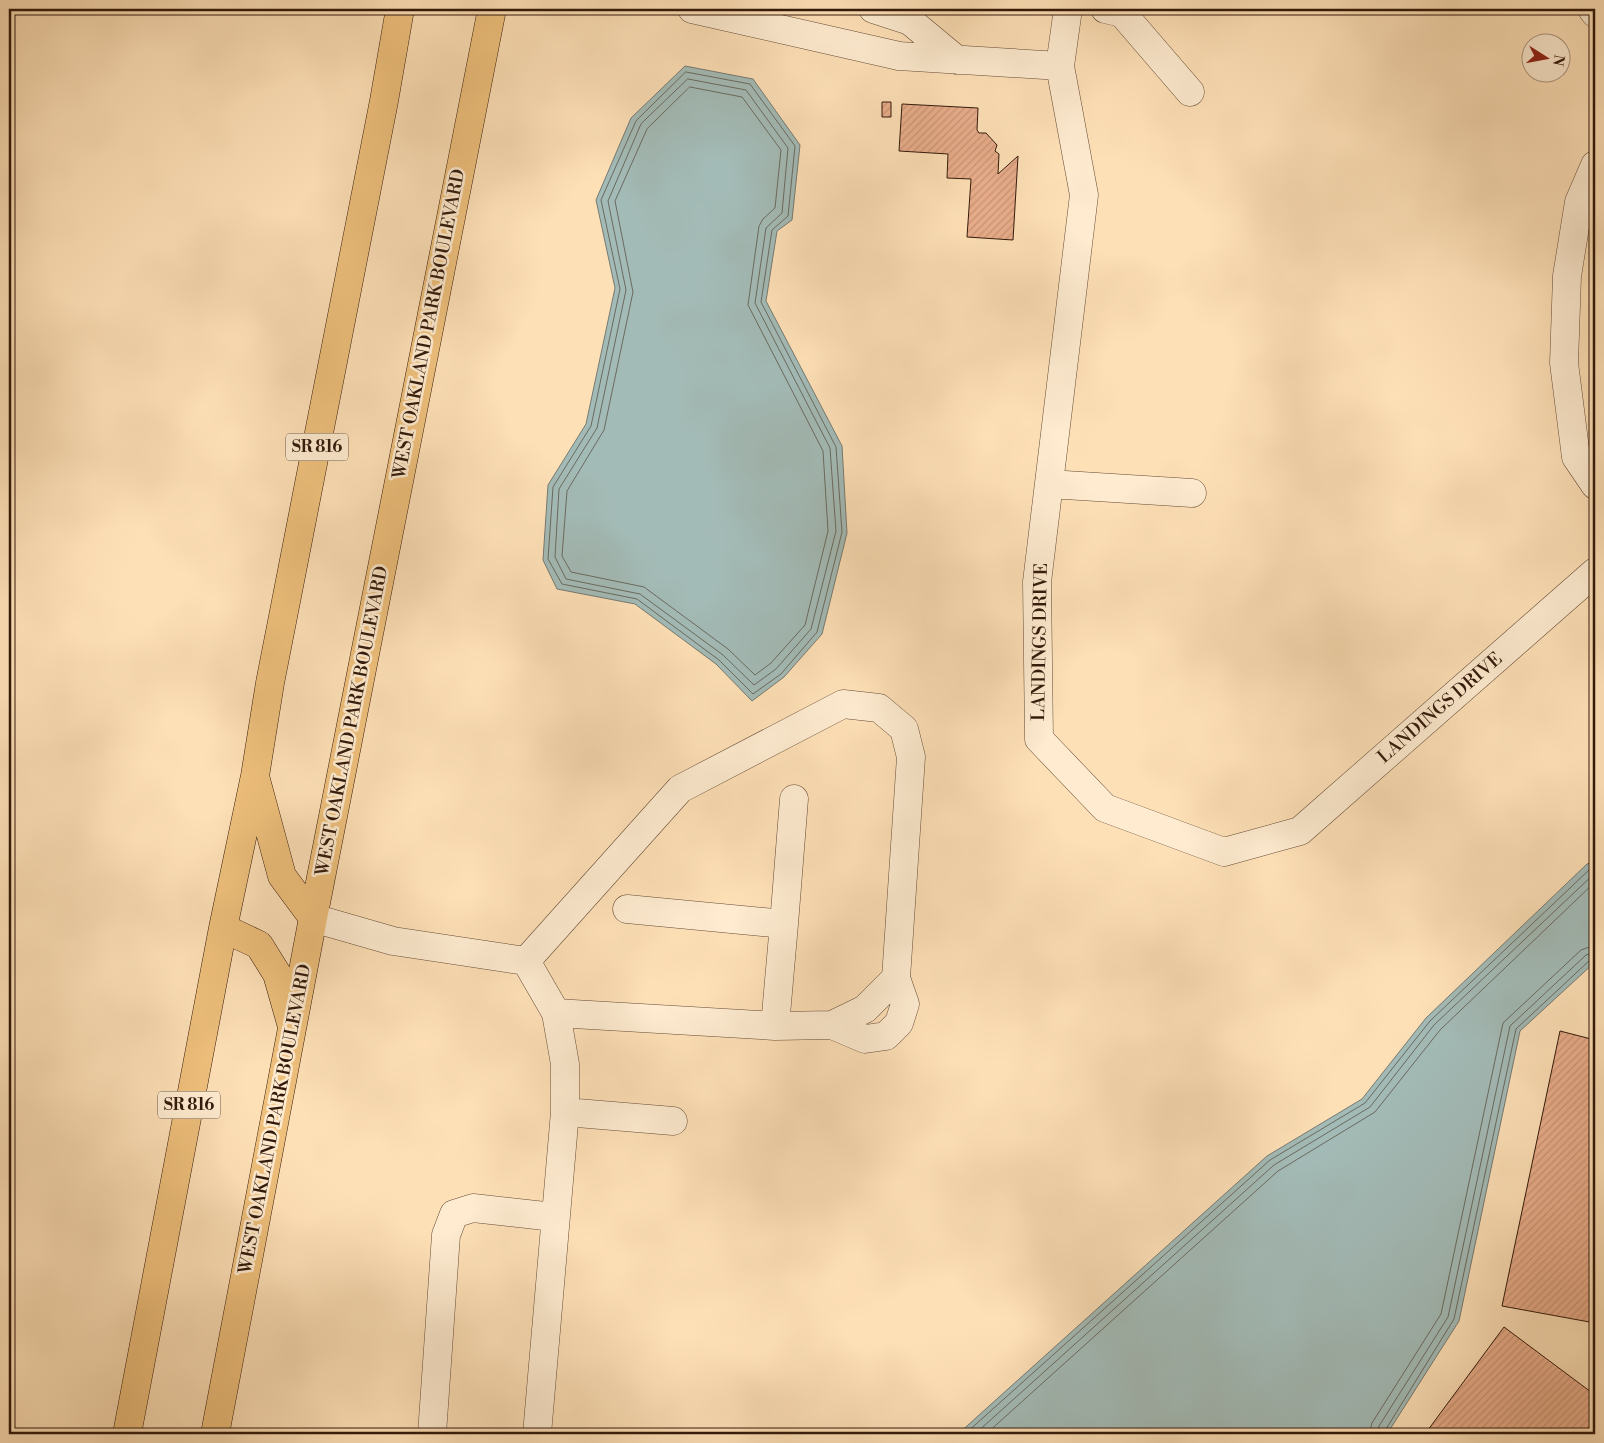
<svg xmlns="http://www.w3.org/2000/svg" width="1604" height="1443" viewBox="0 0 1604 1443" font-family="'Libre Bodoni',serif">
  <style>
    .water { fill: #a3bbb7; stroke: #767a72 }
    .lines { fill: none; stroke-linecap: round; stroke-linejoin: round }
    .shore { stroke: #6a6a60; stroke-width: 1 }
    .building { fill: url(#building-hatch); stroke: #32190a }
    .minor-casing { stroke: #654b35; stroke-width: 29 }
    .major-casing { stroke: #32190a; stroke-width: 29 }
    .minor { stroke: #feebd0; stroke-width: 28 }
    .major { stroke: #efc07c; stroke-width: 28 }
    .labels { text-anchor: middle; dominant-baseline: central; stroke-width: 5; stroke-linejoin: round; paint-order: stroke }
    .shield { fill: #feebd0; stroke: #6f5845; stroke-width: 1 }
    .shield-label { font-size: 16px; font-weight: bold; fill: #32190a }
    .street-label { font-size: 18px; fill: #32190a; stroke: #feebd0 }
  </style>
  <defs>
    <pattern id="building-hatch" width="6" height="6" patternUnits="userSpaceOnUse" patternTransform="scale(1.25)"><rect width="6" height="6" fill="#eaae8c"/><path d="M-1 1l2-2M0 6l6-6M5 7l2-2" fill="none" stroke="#c99577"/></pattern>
  </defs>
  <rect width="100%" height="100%" fill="#fee0b7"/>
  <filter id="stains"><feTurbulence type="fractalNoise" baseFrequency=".004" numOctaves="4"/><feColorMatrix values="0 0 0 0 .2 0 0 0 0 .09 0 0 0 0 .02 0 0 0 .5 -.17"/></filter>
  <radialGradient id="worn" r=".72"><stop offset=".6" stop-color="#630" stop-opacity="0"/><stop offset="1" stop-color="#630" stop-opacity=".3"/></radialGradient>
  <path class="water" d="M685,66L753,79L800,145L792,220L777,231L766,301L842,446L847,533L822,634L784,677L752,701L716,664L635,604L557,589L543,560L548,485L586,424L615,288L596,200L631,118Z
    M1595,861V962L1520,1031L1459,1321L1387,1434H958L1267,1156L1362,1099L1426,1018L1587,864Z"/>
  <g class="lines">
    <path class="shore" d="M686,72L750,84L795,146L788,216L772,230L761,302L836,447L842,532L817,632L781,674L753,694L719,660L637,599L562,584L548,559L553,487L591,426L620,289L601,200L636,121Z
      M688,79L746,90L788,148L782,213L766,228L755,303L830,448L836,531L811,629L776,669L754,685L723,655L640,594L566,579L555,557L559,489L597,428L626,290L608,201L641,124Z
      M690,87L742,97L781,150L775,208L763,219L759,226L748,305L823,451L828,531L805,625L771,663L755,675L728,649L644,587L571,572L562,556L567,491L604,430L633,292L615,201L647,129Z
      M965,1434L1270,1160L1365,1103L1430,1021L1590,869L1595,866
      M975,1434L1274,1165L1370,1107L1434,1025L1595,873
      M986,1434L1278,1171L1375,1112L1440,1030L1595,882
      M1369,1434L1372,1423L1441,1314L1503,1023L1581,950L1595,945
      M1377,1434L1379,1426L1448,1317L1510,1026L1586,955L1595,952
      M1383,1434L1454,1319L1516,1029L1590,960L1595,958"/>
  </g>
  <path class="building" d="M882,102H891V117H882Z
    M902,104L978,108L977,130L979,133H986L997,145L995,151L999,154L998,174L1018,156L1013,240L967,237L971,179L947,178L948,154L899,151Z
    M1560,1031L1595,1040V1323L1502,1306Z
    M1504,1327L1595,1395V1419L1584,1434H1425Z"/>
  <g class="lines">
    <g class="minor-casing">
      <path id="minor" d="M692,9L899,56L1060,66
        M873,9L910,21L957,60
        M1068,9L1060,66L1084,195L1037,582L1039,739L1105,808L1224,852L1300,831L1595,572
        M1105,9L1122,13L1190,92
        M1592,9L1595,13
        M1595,165L1579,202L1567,276L1564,363L1576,457L1595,485
        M1049,484L1192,493
        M627,909L784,924L794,799
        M313,918L393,941L526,961L556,1013L565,1064V1112L537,1434
        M526,961L680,789L843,704L879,708L904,729L911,757L896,978L865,1009L832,1025L775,1026L556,1013
        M832,1025L865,1039L886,1036L899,1023L905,1004L896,978
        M775,1026L784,924
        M565,1112L673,1121
        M432,1434L446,1235L454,1214L473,1208L554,1217"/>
    </g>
    <g class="major-casing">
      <path id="major" d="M256,780L282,876L313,918
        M223,928L259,945L277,974L291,1023
        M127,1434L223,928L255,776L270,683L384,101L400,9
        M215,1434L313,918L492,9"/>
    </g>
    <use href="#minor" class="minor"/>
    <use href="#major" class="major"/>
  </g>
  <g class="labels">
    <g class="shield">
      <rect x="286" y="433.5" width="62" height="27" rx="4"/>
      <rect x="158" y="1091.5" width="62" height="27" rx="4"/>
    </g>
    <g class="shield-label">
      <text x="317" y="447">SR 816</text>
      <text x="189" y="1105">SR 816</text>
    </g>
    <g class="street-label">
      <text transform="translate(429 324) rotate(-79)">WEST OAKLAND PARK BOULEVARD</text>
      <text transform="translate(1040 642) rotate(-89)">LANDINGS DRIVE</text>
      <text transform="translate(1440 708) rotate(-41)">LANDINGS DRIVE</text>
      <text transform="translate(352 721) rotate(-79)">WEST OAKLAND PARK BOULEVARD</text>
      <text transform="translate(275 1119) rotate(-79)">WEST OAKLAND PARK BOULEVARD</text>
    </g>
  </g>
  <rect width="1604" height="1443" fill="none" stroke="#fee0b7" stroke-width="30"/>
  <rect x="10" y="10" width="1584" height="1423" fill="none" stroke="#32190a" stroke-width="2.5"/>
  <rect x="15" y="15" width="1574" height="1413" fill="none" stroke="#32190a"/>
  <g transform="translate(1546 58) rotate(101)"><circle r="24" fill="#feebd0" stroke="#ac9781"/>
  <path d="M0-4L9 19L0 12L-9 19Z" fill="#8f2418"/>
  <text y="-8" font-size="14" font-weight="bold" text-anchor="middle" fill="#32190a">N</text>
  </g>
  <rect width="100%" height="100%" filter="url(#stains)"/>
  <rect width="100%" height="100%" fill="url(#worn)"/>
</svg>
